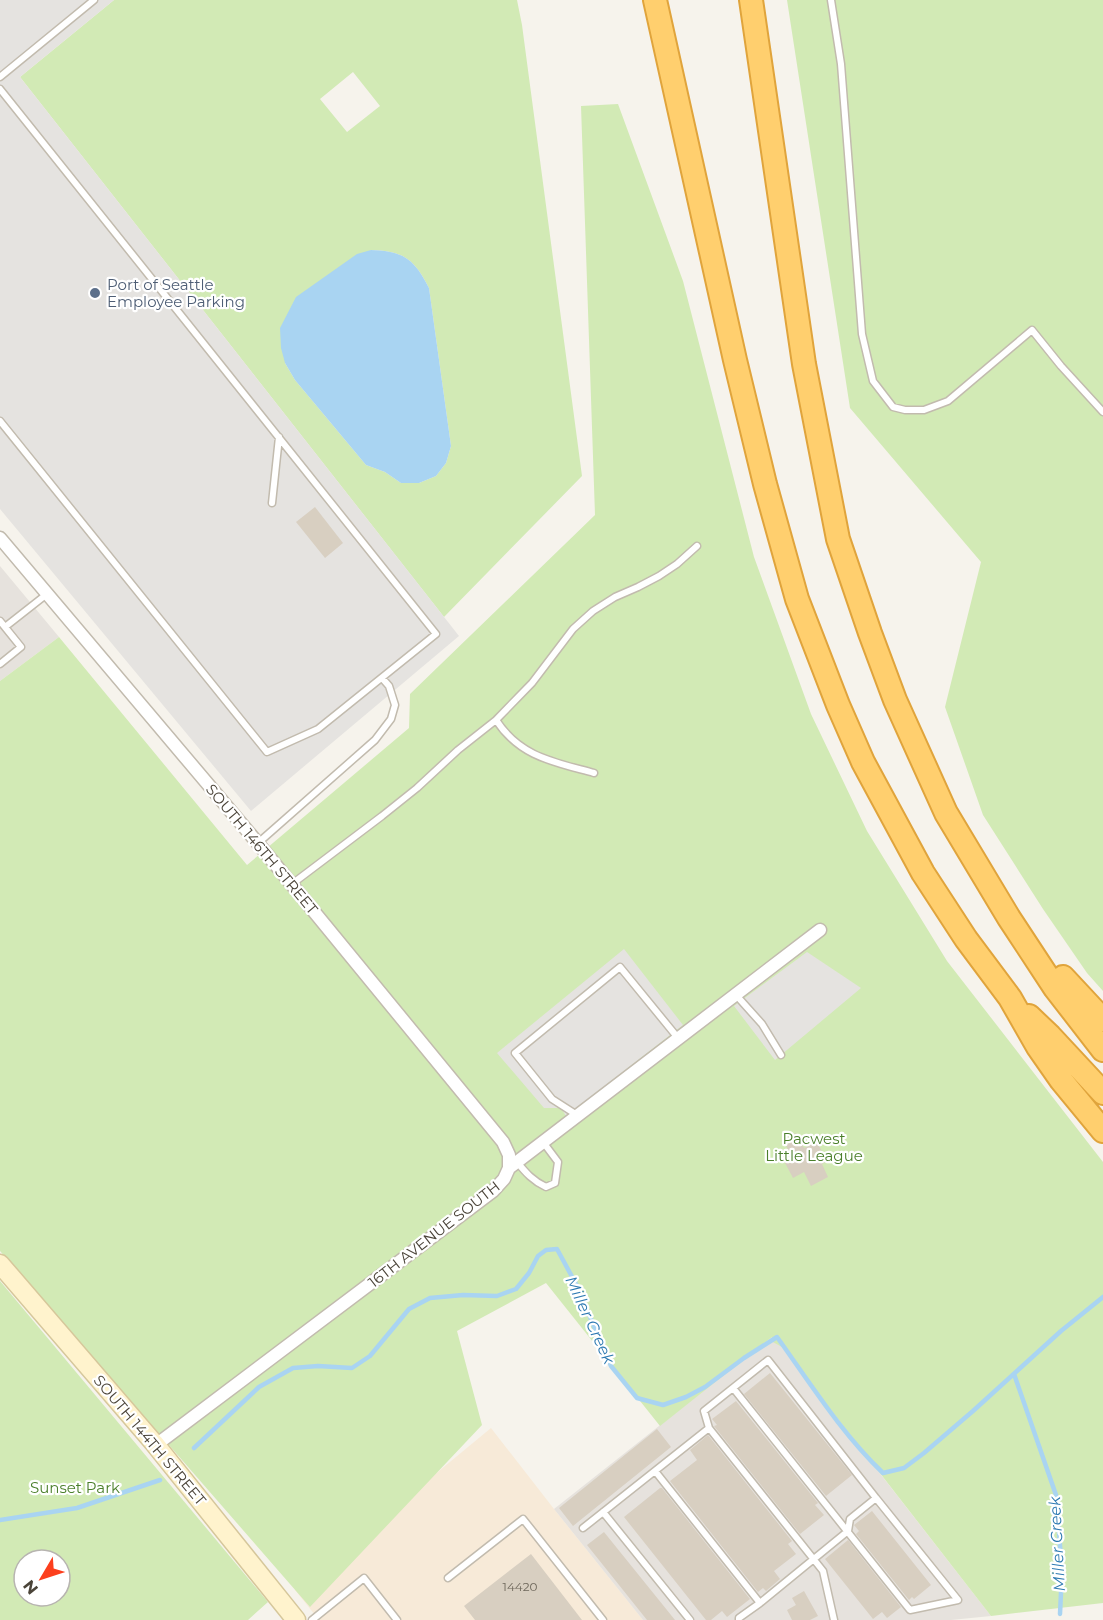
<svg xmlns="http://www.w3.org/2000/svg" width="1103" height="1620" viewBox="0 0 1103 1620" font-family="Montserrat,sans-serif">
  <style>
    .commercial { fill: #f7ead8 }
    .industrial { fill: #e6e2dd }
    .green { fill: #d2eab5; fill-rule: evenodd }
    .parking { fill: #e5e3e0 }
    .water { fill: #a9d4f2 }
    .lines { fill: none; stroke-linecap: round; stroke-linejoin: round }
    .stream { stroke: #a9d4f2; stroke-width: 4.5 }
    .building { fill: #d8cfc1 }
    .lane-casing { stroke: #c2bbae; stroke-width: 9 }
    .street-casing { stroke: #c2bbae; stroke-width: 15 }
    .secondary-casing { stroke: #d6c79b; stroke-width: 21 }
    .highway-casing { stroke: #e0a43c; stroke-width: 26 }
    .lane { stroke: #fff; stroke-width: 6 }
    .street { stroke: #fff; stroke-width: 12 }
    .secondary { stroke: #fff3cd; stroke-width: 18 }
    .highway { stroke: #ffcf6e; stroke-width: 22 }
    .service-dot { fill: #5c6f8a; stroke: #fff; stroke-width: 2 }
    .labels { text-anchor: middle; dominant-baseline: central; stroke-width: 4.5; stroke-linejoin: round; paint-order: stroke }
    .number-label { font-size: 12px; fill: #6e675b }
    .service-label { font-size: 15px; fill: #4e5e75; stroke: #fff; text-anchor: start }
    .street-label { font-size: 15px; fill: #4b4439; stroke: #fff }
    .park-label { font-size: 15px; fill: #4a7f2a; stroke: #fff }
    .water-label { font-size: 16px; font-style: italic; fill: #2e7ab2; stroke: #fff }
  </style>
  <rect width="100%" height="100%" fill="#f6f3ec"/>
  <path class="commercial" d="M491,1428L554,1509L643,1620H319L295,1590Z"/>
  <path class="industrial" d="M0,566L59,637L0,681Z
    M773,1336L991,1616L951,1620H643L554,1509Z"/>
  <path class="green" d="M114,0H517L522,25L582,476L444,617L20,77ZM353,72L380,106L347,132L320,99ZM371,250C404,251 414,259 429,288L451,446L446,463L436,476L419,483H401L385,472L366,465L295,380L285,363Z
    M787,0H1103V991L1087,973L1043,909L983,815L945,707L981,562L850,408Z
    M618,104L683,281L754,557L811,714L867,831L947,961L1103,1162V1603L991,1616L782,1347L771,1341L772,1337L660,1426L546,1283L457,1331L482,1425L310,1607L0,1251V681L59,637L247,865L409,728L410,694L595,515L581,106Z
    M0,1281L268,1602L248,1620H0ZM24,1560H60V1596H24Z"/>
  <path class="parking" d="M0,0H114L20,77L459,636L251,811L0,509Z
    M624,949L683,1025L566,1116L561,1108H544L497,1053Z
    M807,952L861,988L775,1060L734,1006Z"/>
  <path class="water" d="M371,250C404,251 414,259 429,288L451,446L446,463L436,476L419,483H401L385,472L366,465L295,380L285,363L281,348L280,328L296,297L357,254Z"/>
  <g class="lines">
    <path class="stream" d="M1014,1374L1056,1495L1062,1571L1060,1614
      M194,1448L259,1387L293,1368L318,1366L352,1368L370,1356L409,1309L430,1298L463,1295L497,1296L516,1289L529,1273L538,1256L546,1250L557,1249L576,1284L611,1366L637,1398L663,1405L686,1397L705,1387L744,1358L777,1337C810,1383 842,1434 883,1473L904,1468L924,1453L973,1411L1061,1331L1103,1297
      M0,1520L77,1508L160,1480"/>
  </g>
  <path class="building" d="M315,507L343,543L325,558L296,522Z
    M796,1133L804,1148L817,1142L827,1161L822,1164L828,1177L811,1186L804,1172L793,1178L784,1161L792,1157L783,1140Z
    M770,1373L852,1475L826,1496L744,1394Z
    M736,1401L818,1503L815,1505L824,1515L800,1534L714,1426L717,1425L712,1419Z
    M657,1429L671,1447L573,1526L559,1508Z
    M708,1435L792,1541L788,1544L796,1554L774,1571L780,1579L766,1591L763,1588L758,1592L670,1481L697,1460L690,1450Z
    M660,1488H662L750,1599L727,1617L722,1611L711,1620H706L624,1517Z
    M872,1511L931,1585L914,1599L912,1597L909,1600L856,1534L859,1531L854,1525Z
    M604,1532L675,1620H647L587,1545Z
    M848,1540L901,1607L887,1618L882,1612L873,1619L825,1559Z
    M531,1554L582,1620H475L464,1606Z
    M804,1591L818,1616L810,1620H792L787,1610L796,1605L792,1598Z"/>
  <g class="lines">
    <g class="lane-casing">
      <path id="lane" d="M831,0L841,64L862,334L873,381L893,407L905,410H924L948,401L1032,330L1061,366L1103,412
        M0,77L94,0
        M0,89L436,634L318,729L267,752L0,421
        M272,503L279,437
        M0,621L21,647L0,664
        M5,627L47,594
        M496,720C520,757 554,762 594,773
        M258,843L375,740L391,719L395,705L389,686L382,678
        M292,884L382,816L417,788L458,750L496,720L532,683L573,629L593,611L615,597L638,587L659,576L677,564L697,546
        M736,995L762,1024L781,1055
        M577,1115L552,1099L515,1053L620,967L678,1038
        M517,1162C526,1173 533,1181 546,1187L555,1183L558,1162L543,1142
        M733,1388L910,1610L958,1600L876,1498
        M709,1428L704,1411L768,1360L876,1498L850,1519L848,1531L760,1603
        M655,1471L760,1603L739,1618V1620
        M603,1512L690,1620
        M583,1528L709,1428L823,1571L834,1620
        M448,1578L523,1519L603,1620
        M312,1620L364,1578L397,1620"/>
    </g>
    <g class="street-casing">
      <path id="street" d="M0,538L261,847L503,1142L509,1155V1168
        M156,1445L493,1191L504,1179L509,1168L820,930"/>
    </g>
    <g class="secondary-casing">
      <path id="secondary" d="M0,1264L154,1443L296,1620"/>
    </g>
    <g class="highway-casing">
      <path id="highway" d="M655,0L735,360L765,484L797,599L838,705L863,762L923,873L966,939L1010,998L1038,1047L1061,1080L1103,1131
        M751,0L804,364L838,539L870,633L895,700L946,813L1009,918L1055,988L1103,1050
        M1063,977L1103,1020
        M1029,1016L1050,1036L1103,1093"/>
    </g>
    <use href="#lane" class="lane"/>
    <use href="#street" class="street"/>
    <use href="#secondary" class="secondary"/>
    <use href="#highway" class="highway"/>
  </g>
  <circle class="service-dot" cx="95" cy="293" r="6"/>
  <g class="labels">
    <g class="number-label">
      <text x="520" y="1586">14420</text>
    </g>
    <g class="service-label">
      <text x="107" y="284">Port of Seattle<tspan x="107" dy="17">Employee Parking</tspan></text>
    </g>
    <g class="street-label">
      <text transform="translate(262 849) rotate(50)">SOUTH 146TH STREET</text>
      <text transform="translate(434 1234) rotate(-38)">16TH AVENUE SOUTH</text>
      <text transform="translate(150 1440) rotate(50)">SOUTH 144TH STREET</text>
    </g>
    <g class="park-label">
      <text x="814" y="1138">Pacwest<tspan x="814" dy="17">Little League</tspan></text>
      <text x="75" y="1487">Sunset Park</text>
    </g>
    <g class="water-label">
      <text transform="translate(590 1320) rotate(65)">Miller Creek</text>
      <text transform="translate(1057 1544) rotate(-93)">Miller Creek</text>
    </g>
  </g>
  <g transform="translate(42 1578) rotate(231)"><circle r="28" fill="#ffffff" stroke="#b7b4b0" stroke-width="1.5"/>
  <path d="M0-4.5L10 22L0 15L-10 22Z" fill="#fc3f1d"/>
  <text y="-9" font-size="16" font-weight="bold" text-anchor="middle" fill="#4b4439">N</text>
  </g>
</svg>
